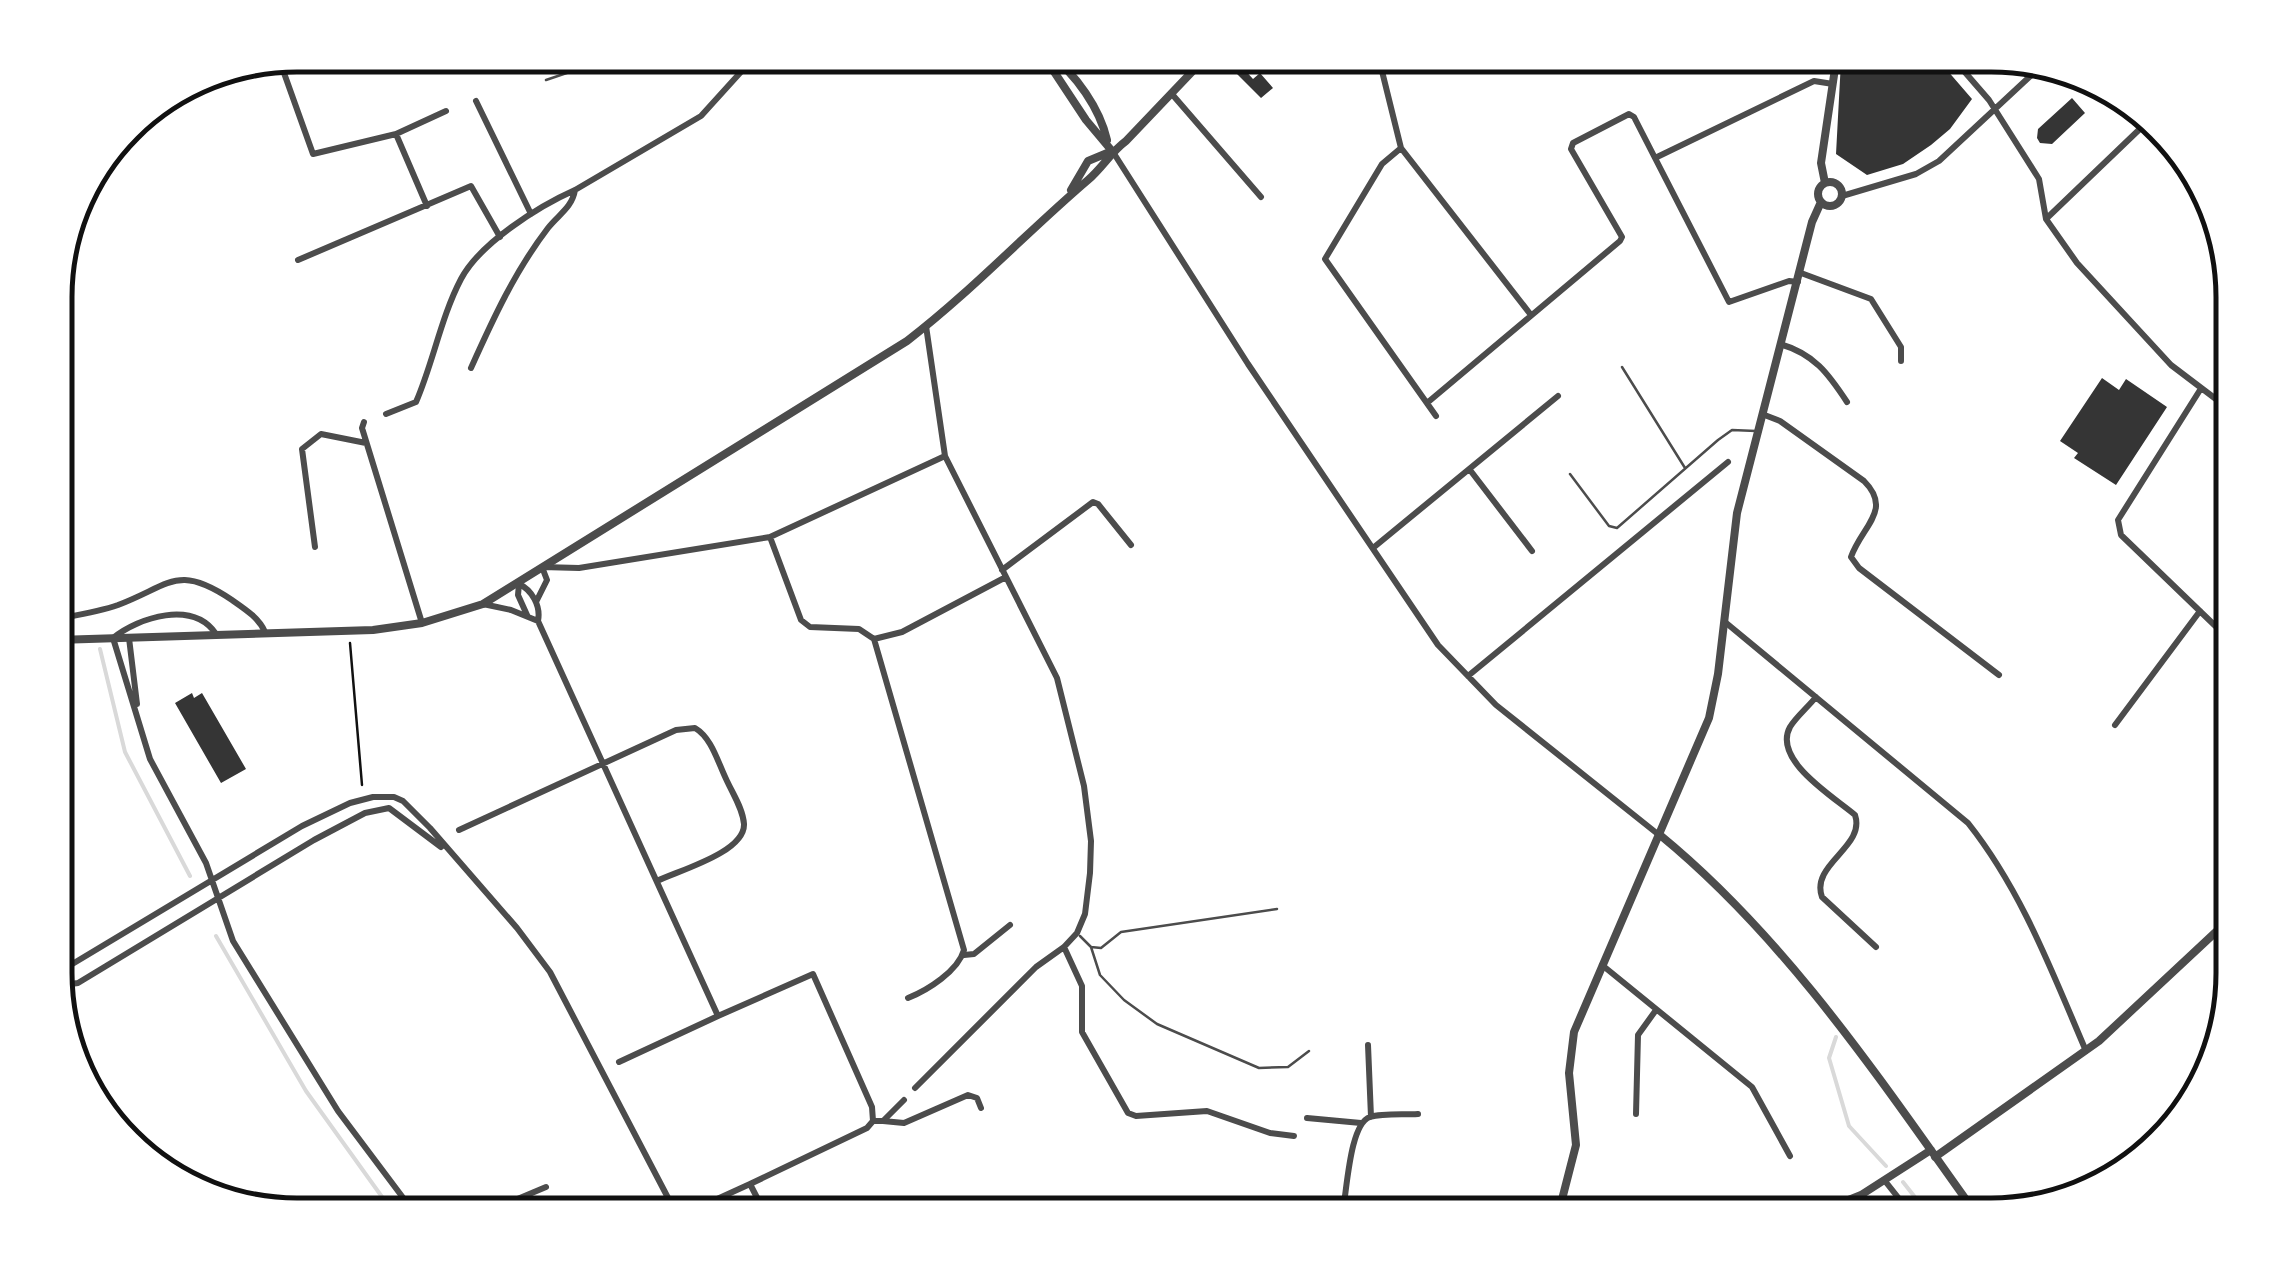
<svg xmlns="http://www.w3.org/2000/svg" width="2289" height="1270" viewBox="0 0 2289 1270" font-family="Quicksand,sans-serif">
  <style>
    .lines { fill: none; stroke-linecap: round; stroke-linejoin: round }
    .stream { stroke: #d9d9d9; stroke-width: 4 }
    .building { fill: #353535 }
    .path { stroke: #111; stroke-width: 2.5 }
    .service { stroke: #4c4c4c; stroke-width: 2.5 }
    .minor { stroke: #4c4c4c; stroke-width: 6 }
    .tertiary { stroke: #4c4c4c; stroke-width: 8 }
    .rim { fill: none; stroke: #111; stroke-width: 5 }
  </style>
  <rect width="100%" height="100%" fill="#fff"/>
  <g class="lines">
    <path class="stream" d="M100,649L125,752L190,876
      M216,936L306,1091L395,1215
      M1836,1037L1829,1058L1849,1126L1886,1166
      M1903,1182L1929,1215"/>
  </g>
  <path class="building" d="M1845,55H1934L1972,99L1950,129L1931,145L1903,164L1867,175L1836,154L1841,61Z
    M1243,68L1253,79L1260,73L1273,88L1261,98L1237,74Z
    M2072,98L2085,113L2052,144L2040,143L2037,138L2038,129Z
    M2102,378L2119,390L2126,379L2167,407L2116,485L2074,458L2078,453L2060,441Z
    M192,693L194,698L202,693L246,769L221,783L175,703Z"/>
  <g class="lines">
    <path class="path" d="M350,643L362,785"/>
    <path class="service" d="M557,55L563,72
      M494,58L503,55
      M546,80L620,55
      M1622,367L1685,468
      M1570,474L1609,526L1617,528L1718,440L1732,430L1756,431
      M1080,936L1091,947L1101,948L1121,932L1277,909
      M1091,947L1100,975L1124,1000L1157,1024L1259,1068L1288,1067L1309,1051"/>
    <path class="minor" d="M1310,55L1320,65
      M1378,55L1401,148
      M1950,55L1989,100L2039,179L2046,219L2077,263L2171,365L2233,412
      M279,59L313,154L396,134L446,111
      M1171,93L1261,197
      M476,101L531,214
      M396,134L427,206
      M1401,148L1382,164L1325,259L1436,416
      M1401,148L1531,315
      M1113,152L1248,364L1438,645L1496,705L1659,835
      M1842,196L1916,174L1939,161L2039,68
      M2047,218L2144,125
      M298,260L471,186L500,237
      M1801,273L1871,299L1901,347V361
      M1798,282L1789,281L1729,302L1655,158L1814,81L1833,84
      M1780,344C1814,354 1828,373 1847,402
      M471,368C493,319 515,271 548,228C558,215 572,208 575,190
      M2200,390L2118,520L2121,535L2233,643
      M1427,403L1620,241L1622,237L1571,149L1573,143L1629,114L1634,117L1655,158
      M386,414L416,402C433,363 441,317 461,279C480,243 539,206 575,190L701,116L749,63L761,55
      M1762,414L1780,421L1864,481C1893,510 1862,526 1851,557L1859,568L1999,675
      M364,422L362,428L422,623
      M1470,470L1532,551
      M770,537L801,620L810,627L859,629L874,639L902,632L1006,577
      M315,547L302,449L321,434L366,443
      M1373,548L1558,396
      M1002,570L1093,502L1098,504L1131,545
      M519,584C532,590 541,606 538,621L718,1016L813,974L872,1107L873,1121L867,1128L750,1184L766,1215
      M519,584L518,595L527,615
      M536,602L547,580L542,567L579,568L770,537L945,456
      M483,604L511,610L538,621
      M57,619C78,615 98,612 118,605C171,585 177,563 232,600C245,609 259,618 265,632
      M1725,622L1968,823C2022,891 2052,972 2086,1051
      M216,634C193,600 139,617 113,638L150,759L206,863L233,941L338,1111L416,1215
      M129,638L137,704
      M874,639L964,950C958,971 928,990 908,998
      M1468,676L1728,462
      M1816,697C1808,707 1796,717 1790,727C1772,760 1834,797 1855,815C1866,847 1810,864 1822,897L1876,947
      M2115,725L2200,611
      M459,830L676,730L695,728C712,738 718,763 727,781C733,794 743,809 744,824C745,852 680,870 657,881
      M1064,947L1082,986V1032L1128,1113L1136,1116L1207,1111L1270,1133L1294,1136
      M964,955L974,954L1010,925
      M1602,965L1752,1087L1790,1156
      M57,983L69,966L302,826L350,803L373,797H394L403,801L430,828L517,928L550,972L677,1215
      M57,986L78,983L314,840L365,813L389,808L441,847
      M1368,1045L1371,1117
      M619,1062L718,1016
      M915,1088L1036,967L1064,947L1077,933L1085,914L1090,873L1091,841L1084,786L1057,678L945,456L926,326
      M1636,1114L1638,1035L1656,1010
      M1307,1118L1361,1123
      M873,1121H883L904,1100
      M883,1121L904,1123L968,1095L977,1098L981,1108
      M1885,1181L1912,1215
      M1345,1203L1418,1201
      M1140,1204L1155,1211L1190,1215
      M693,1210L750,1184
      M479,1215L546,1187
      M1243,1215C1275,1203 1304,1186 1333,1215
      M1342,1215C1347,1194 1349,1124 1370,1117C1383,1113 1403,1115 1418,1114
      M1522,1215L1559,1210"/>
    <path class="tertiary" d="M1043,55L1086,120L1112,151
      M1050,55C1076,74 1100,109 1107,140
      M1818 194a12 12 0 1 1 24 0a12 12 0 1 1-24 0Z
      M1825,183L1821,163L1837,55
      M1071,190L1088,161L1112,151
      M57,640L373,630L422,623L483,604L907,341C972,291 1027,232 1088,180C1103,167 1111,152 1126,141L1208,55
      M1660,835C1788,940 1881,1081 1977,1215
      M1935,1157L2099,1041L2234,915
      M1558,1215L1576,1145L1569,1073L1574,1032L1709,718L1718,674L1737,513L1812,222L1821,202
      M1811,1215L1861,1195L1931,1150"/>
  </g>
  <path d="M0 0H2289V1270H0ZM297 72H1991A225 225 0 0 1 2216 297V973A225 225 0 0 1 1991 1198H297A225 225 0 0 1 72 973V297A225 225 0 0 1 297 72Z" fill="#fff" fill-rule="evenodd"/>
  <path class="rim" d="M297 72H1991A225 225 0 0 1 2216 297V973A225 225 0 0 1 1991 1198H297A225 225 0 0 1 72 973V297A225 225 0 0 1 297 72Z"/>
</svg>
